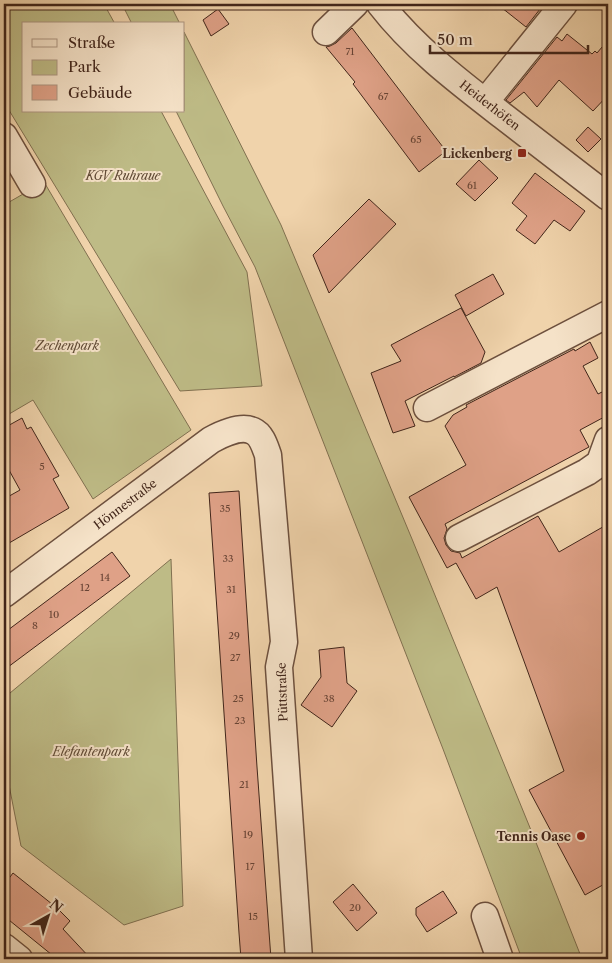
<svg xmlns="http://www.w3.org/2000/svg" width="612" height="963" viewBox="0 0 612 963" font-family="'Libre Caslon Text',serif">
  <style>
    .green { fill: #bebb86; stroke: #807050 }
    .building { fill: #dfa187; stroke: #41251a }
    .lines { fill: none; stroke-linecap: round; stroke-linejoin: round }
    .minor-casing { stroke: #6d503e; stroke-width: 29 }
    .minor { stroke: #f5e2c8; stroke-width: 26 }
    .poi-dot { fill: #8f2418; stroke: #f5e2c8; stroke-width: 2 }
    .labels { text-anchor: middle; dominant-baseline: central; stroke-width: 4; stroke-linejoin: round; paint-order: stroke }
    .number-label { font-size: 10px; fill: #684435 }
    .street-label { font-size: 12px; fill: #41251a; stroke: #f5e2c8 }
    .poi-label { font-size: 12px; font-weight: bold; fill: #41251a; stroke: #f5e2c8; text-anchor: end }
    .park-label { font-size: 12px; font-style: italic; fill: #604a35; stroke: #f5e2c8 }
  </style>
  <rect width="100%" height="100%" fill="#f0d3ab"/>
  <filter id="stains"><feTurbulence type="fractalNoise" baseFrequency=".004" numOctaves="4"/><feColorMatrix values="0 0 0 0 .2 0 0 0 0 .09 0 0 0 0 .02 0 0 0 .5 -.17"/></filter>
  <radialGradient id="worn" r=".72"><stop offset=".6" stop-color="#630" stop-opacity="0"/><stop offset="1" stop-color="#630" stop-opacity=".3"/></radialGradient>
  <path class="green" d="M4,4H104L115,24H24V111H161L247,272L262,386L180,391L4,102Z
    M122,4H170L180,24H132Z
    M184,32L281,225L412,539L535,840L582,959H522L443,749L255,267L223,206L176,111H184Z
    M44,182L191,430L93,499L33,400L4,417V205Z
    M171,559L183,906L124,925L21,846L9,785L4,784V698Z"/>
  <path class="building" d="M497,4H544L526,27Z
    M218,9L229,24L211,36L203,20Z
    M352,28L446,151L419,172L353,84L355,82L326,47L330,46L336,43Z
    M567,34L592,54L595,51L597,53L608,40V95L593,111L559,80L537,107L524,92L510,103L506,100L557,37L562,41Z
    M588,127L601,139L588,152L576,140Z
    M479,160L498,178L475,201L456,184Z
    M535,173L585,211L570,231L554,220L535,244L516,230L527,216L512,203Z
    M369,199L396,224L329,293L313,255Z
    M493,274L504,294L466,316L455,295Z
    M461,308L485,352L481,363L454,377V376L405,401L415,426L393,433L371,373L401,361L391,345Z
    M590,342L598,358L583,366L598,394L608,389V415L580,430L589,447L445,524L447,529L444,538L446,545L451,551L460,553L462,558L538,516L559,552L608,524V882L585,895L529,790L564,771L497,587L476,599L456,563L447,568L409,497L466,465L445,426L453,415L467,407L466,405L574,349L575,351Z
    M22,418L27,429L31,427L59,476L53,479L69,508L4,546V499L20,490L4,461V428Z
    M239,491L257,767L271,959H241L239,933L209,493Z
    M112,552L130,576L4,670V633Z
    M344,647L347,683L357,691L332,727L301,705L321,677L319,650Z
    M13,873L57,908L70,921L63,929L91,959H57L4,916V885Z
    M353,884L377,913L357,931L333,902Z
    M443,891L457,913L427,932L416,915V908Z"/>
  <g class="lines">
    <g class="minor-casing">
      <path id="minor" d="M380,4C414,48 459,82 503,116C538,143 573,170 608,197
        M326,32L355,4
        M485,102L564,4
        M4,136L32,184
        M427,408L608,314
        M459,538L587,472L597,465L600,462L608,440
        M4,594L211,440C222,434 241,425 253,431C262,435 265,447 268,455L284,642L279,667L299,959
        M485,916L500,959
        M4,947L19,959"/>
    </g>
    <use href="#minor" class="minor"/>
  </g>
  <g class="poi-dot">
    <rect x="517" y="148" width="10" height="10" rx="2.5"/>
    <circle cx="581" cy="836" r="5"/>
  </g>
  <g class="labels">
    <g class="number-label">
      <text x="350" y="51">71</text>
      <text x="383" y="96">67</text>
      <text x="416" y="139">65</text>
      <text x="472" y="185">61</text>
      <text x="42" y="466">5</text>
      <text x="225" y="508">35</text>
      <text x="228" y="558">33</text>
      <text x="105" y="577">14</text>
      <text x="85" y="587">12</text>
      <text x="231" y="589">31</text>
      <text x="54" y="614">10</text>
      <text x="35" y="625">8</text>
      <text x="234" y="635">29</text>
      <text x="235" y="657">27</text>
      <text x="238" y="698">25</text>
      <text x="329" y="698">38</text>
      <text x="240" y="720">23</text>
      <text x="244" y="784">21</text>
      <text x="248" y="834">19</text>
      <text x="250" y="866">17</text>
      <text x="355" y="907">20</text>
      <text x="253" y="916">15</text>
    </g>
    <g class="street-label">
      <text transform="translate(490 105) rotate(38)">Heiderhöfen</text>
      <text transform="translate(125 504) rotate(-37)">Hönnestraße</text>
      <text transform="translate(282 692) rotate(-92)">Püttstraße</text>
    </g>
    <g class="poi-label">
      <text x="512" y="153">Lickenberg</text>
      <text x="571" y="836">Tennis Oase</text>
    </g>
    <g class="park-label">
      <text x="123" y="175">KGV Ruhraue</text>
      <text x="67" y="345">Zechenpark</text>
      <text x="91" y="751">Elefantenpark</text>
    </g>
  </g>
  <rect width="612" height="963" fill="none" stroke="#f0d3ab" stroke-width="20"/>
  <rect x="5" y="5" width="602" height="953" fill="none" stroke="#41251a" stroke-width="2.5"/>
  <rect x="10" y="10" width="592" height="943" fill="none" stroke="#41251a"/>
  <rect x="22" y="22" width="162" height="90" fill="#f5e2c8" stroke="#ad9682"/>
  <rect x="32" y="39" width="25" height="8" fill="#f5e2c8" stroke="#ad9682"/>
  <text x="68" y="48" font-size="15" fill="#41251a">Straße</text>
  <rect x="32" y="60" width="25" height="15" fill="#bebb86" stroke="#ad9682"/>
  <text x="68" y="72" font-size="15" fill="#41251a">Park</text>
  <rect x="32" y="85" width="25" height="15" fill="#dfa187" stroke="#ad9682"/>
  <text x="68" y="98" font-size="15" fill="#41251a">Gebäude</text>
  <g transform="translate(48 916) rotate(39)" stroke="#f5e2c8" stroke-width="4" paint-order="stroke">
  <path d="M0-4L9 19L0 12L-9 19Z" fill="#41251a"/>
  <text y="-8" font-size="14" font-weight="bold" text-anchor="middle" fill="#41251a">N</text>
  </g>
  <path d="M430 45v8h158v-8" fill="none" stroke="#41251a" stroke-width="2.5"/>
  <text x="437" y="45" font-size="15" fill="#41251a" stroke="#f5e2c8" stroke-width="4" paint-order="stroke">50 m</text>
  <rect width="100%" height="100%" filter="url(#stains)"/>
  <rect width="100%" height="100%" fill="url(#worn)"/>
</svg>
